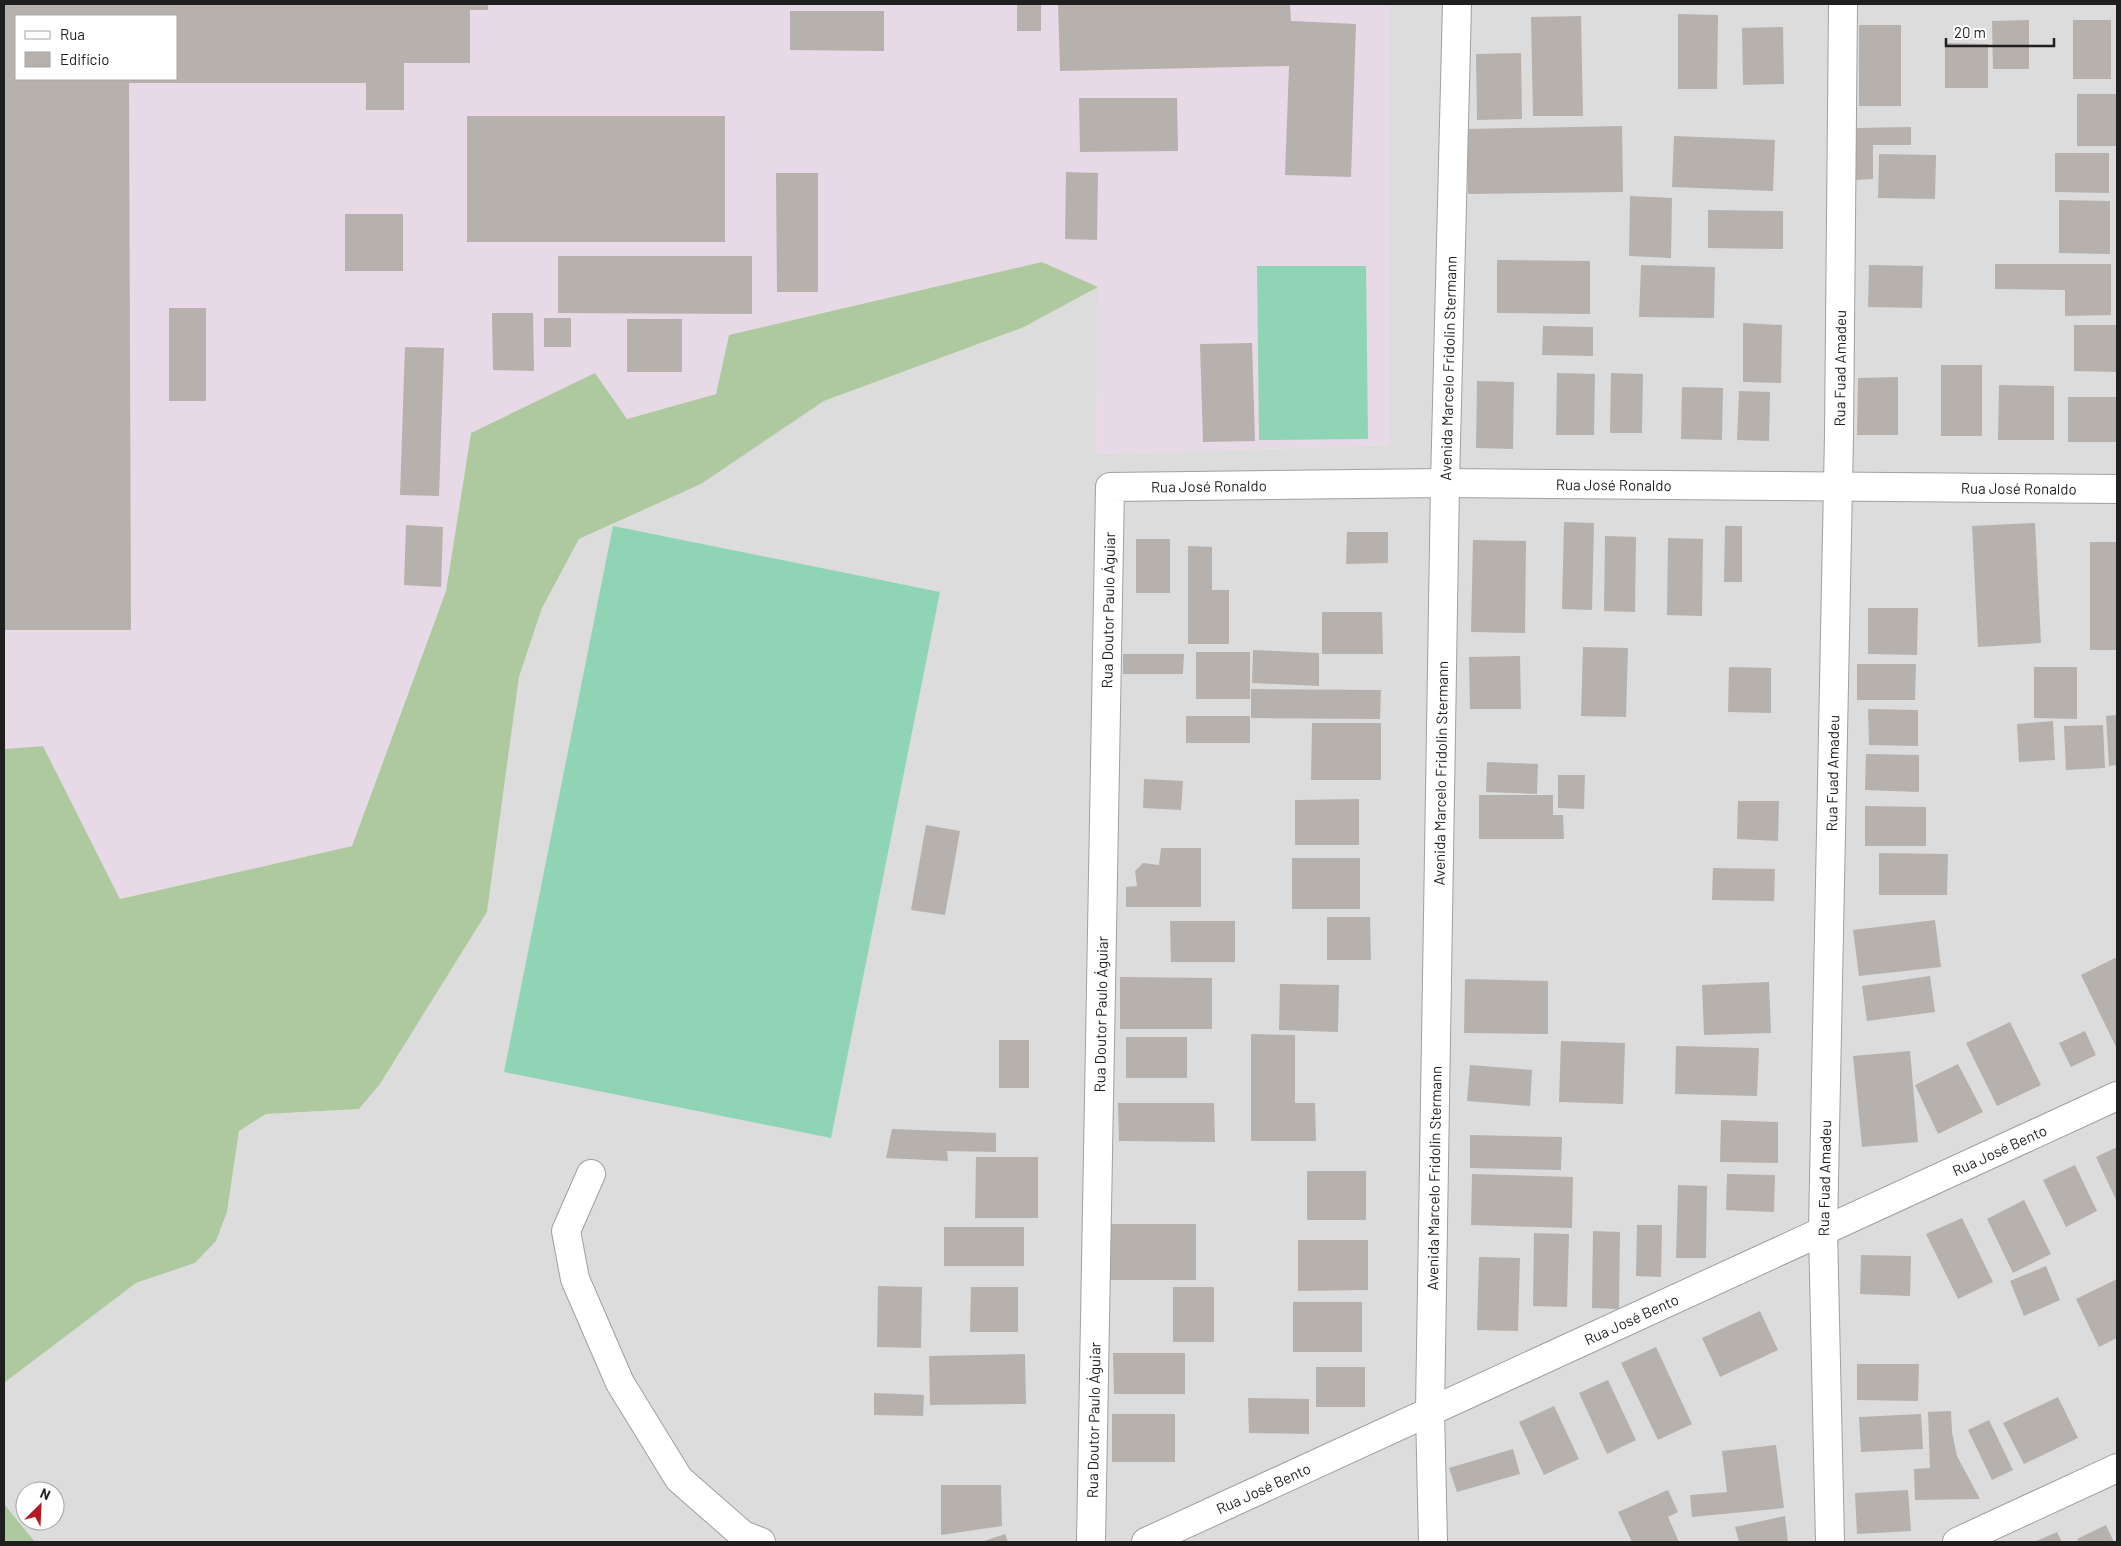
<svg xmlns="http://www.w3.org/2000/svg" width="2121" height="1546" viewBox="0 0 2121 1546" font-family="Barlow,sans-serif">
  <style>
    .residential { fill: #dddcdc; fill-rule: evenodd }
    .industrial { fill: #e7d9e5; fill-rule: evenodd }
    .forest { fill: #aec9a0 }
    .pitch { fill: #8ed4b5 }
    .building { fill: #b7b1ad; fill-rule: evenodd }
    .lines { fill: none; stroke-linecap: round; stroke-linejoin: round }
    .minor-casing { stroke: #a0a0a0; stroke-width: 30 }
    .minor { stroke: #fff; stroke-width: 28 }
    .labels { text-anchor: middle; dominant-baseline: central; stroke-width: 4.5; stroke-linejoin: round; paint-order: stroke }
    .street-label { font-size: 15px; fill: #1f1f1f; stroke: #fff }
  </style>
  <rect width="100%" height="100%" fill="#eeebe7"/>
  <path class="residential" d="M1390,4H2117V1542H35L4,1504V1383L136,1283L195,1263L216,1241L227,1212L239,1131L266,1114L359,1109L380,1084L487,912L519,677L542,608L579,539L701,484L824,401L1024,327L1098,287L1096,454L1390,445ZM25,1491H55V1521H25Z"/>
  <path class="industrial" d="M4,4H1390V445L1096,454L1098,287L1042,262L729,335L716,394L627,419L471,433L446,591L352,846L120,899L43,746L4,749ZM16,16H176V79H16Z"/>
  <path class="forest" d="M1042,262L1098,287L1024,327L824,401L701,484L579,539L542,608L519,677L487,912L380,1084L359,1109L266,1114L239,1131L227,1212L216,1241L195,1263L136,1283L4,1383V749L43,746L120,899L352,846L446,591L471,433L595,373L627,419L716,394L729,335Z
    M4,1504L35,1542H4Z"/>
  <path class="pitch" d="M1257,266H1366L1368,439L1259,440Z
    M613,526L940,592L831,1138L504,1072Z"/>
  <path class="building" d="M4,4H488V10H470V63H404V110H366V83H129L131,630H4ZM16,16H176V79H16Z
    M1017,4H1041V31H1017Z
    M1058,4H1290L1291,21L1356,24L1351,177L1285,175L1289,66L1060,71Z
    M790,11H884V51L790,50Z
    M1678,14L1718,15L1717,89H1678Z
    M1581,16L1583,116H1533L1531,17Z
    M2029,20V69H1993L1992,21Z
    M2073,20H2111V79H2073Z
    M1859,25H1901V106H1859Z
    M1783,27L1784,84L1743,85L1742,28Z
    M1945,43L1988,44V88H1945Z
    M1521,53L1522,119L1477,120L1476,54Z
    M2077,94H2117V146H2077Z
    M1079,98H1177L1178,151L1080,152Z
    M467,116H725V242H467Z
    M1622,126L1623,192L1468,194L1467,129Z
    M1911,127V145H1873V179L1855,180L1854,128Z
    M1674,136L1775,140L1773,191L1672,187Z
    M2055,153H2109V193L2055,192Z
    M1879,154L1936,155L1935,199L1878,198Z
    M1066,172L1098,173L1097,240L1065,239Z
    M776,173H818V292H777Z
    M1630,196L1672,198L1671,258L1629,256Z
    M2059,200L2110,201V254L2059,253Z
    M1708,210L1783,211V249L1708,248Z
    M345,214H403V271H345Z
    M558,256H752V314L558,313Z
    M1497,260L1590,261V314L1497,313Z
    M1995,264H2111V315L2065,316V290L1995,289Z
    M1641,265L1715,267L1714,318L1639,317Z
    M1869,265L1923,266L1922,308L1868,307Z
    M169,308H206V401H169Z
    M492,313H533L534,371L493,370Z
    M544,318H571V347H544Z
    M627,319H682V372H627Z
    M1743,323L1782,325L1781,383L1743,382Z
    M2074,325H2117V372L2074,371Z
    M1543,326L1593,327V356L1542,355Z
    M1252,343L1255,441L1203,442L1200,344Z
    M405,347L444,348L439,496L400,495Z
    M1941,365H1982V436H1941Z
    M1557,373L1595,374L1594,435H1556Z
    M1611,373L1643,374L1642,433H1610Z
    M1898,377V435H1857L1858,378Z
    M1477,381L1514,382L1513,449L1476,448Z
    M1999,385L2054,386V440H1998Z
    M1682,387L1723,388L1722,440L1681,439Z
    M1739,391L1770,392L1769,441L1737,440Z
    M2068,397H2117V442H2068Z
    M1564,522L1594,523L1592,610L1562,609Z
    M2035,523L2041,643L1978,647L1972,526Z
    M406,525L443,527L441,587L404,585Z
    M1725,526H1742V582H1724Z
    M1347,532H1388V563L1346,564Z
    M1605,536L1636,537L1635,612L1604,611Z
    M1668,538L1703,539L1702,616L1667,615Z
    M1136,539H1170V593H1136Z
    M1473,540L1526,541L1525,633L1471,632Z
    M2090,542H2117V650H2090Z
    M1188,546L1212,547V590H1229V644H1188Z
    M1868,608H1918L1917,655L1868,654Z
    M1322,612H1382L1383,654H1322Z
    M1583,647L1628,648L1626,717L1581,716Z
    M1253,650L1319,653V686L1252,683Z
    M1196,652H1250V699H1196Z
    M1123,654H1184L1183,674H1123Z
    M1520,656L1521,709H1470L1469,657Z
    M1857,664H1916L1915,700H1857Z
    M1729,667L1771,668V713L1728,712Z
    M2034,667H2077V719L2034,718Z
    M1251,689L1381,690L1380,719L1251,718Z
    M1868,709L1918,710V746L1869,745Z
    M2117,715V765L2109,766L2106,716Z
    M1186,716H1250V743H1186Z
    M2053,721L2055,760L2019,762L2017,724Z
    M1312,723H1381V780H1311Z
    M2103,725L2105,768L2066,770L2064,726Z
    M1866,754L1919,755V792L1865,790Z
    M1487,762L1538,764L1537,794L1486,792Z
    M1558,775H1585L1584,809L1558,808Z
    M1144,779L1183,781L1181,810L1143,808Z
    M1479,795H1553V815H1563L1564,839H1479Z
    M1359,799V845H1295V800Z
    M1738,801H1779L1778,841L1737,839Z
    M1865,806L1926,807V846H1865Z
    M926,825L960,831L945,915L911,910Z
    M1161,848H1201V907H1126V887L1137,886L1135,871L1143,863L1159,865Z
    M1879,853L1948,854L1947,895H1879Z
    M1292,858H1360V909H1292Z
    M1713,868L1775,869L1774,901L1712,900Z
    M1327,917H1370L1371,960H1327Z
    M1935,920L1941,967L1859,976L1853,930Z
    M1170,921H1235V962H1171Z
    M2117,957V1049L2081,975Z
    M1930,976L1935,1012L1867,1021L1862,986Z
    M1120,977L1212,978V1029H1120Z
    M1465,979L1548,981V1034L1464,1033Z
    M1769,982L1771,1033L1704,1035L1702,985Z
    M1280,984L1339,985L1338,1032L1279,1030Z
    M2010,1022L2041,1085L1997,1106L1966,1043Z
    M2085,1031L2096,1055L2071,1067L2059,1043Z
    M1251,1034L1295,1035V1103H1315L1316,1141H1251Z
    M1126,1037H1187V1078H1126Z
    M999,1040H1029V1088H999Z
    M1561,1041L1625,1043L1623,1104L1559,1102Z
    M1676,1046L1759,1048L1757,1096L1675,1094Z
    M1910,1051L1918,1142L1862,1147L1853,1056Z
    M1958,1064L1983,1112L1938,1134L1915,1085Z
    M1470,1065L1532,1070L1530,1106L1467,1101Z
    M1118,1103H1214L1215,1142L1119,1141Z
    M1721,1120L1778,1122V1163L1720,1162Z
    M892,1129L996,1133V1152L947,1151L948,1161L886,1158Z
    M1470,1135L1562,1137L1561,1170L1470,1168Z
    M2117,1147V1202L2096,1157Z
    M976,1157H1038V1218H975Z
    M2075,1165L2097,1211L2066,1227L2043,1180Z
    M1307,1171H1366V1220H1307Z
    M1472,1174L1573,1177L1572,1228L1471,1225Z
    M1727,1174L1775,1175L1774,1212L1726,1210Z
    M1678,1185L1707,1186L1706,1258H1676Z
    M2024,1200L2051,1254L2013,1273L1987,1219Z
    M1962,1218L1993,1282L1958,1299L1926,1234Z
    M1105,1224H1196V1280H1105Z
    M1637,1225H1662L1661,1277L1636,1276Z
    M944,1227H1024V1266H944Z
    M1593,1231L1620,1232L1619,1309L1592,1308Z
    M1534,1233L1569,1234L1567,1307L1533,1306Z
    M1298,1240H1368V1290L1298,1291Z
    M1861,1255L1911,1256L1910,1296L1860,1294Z
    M1479,1257L1520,1258L1518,1331L1477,1330Z
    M2046,1266L2060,1300L2024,1316L2010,1281Z
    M2117,1279V1338L2099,1347L2076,1299Z
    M878,1286L922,1287L921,1348L877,1347Z
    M971,1287H1018V1332H970Z
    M1173,1287H1214V1342H1173Z
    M1293,1302H1362V1352H1293Z
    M1760,1311L1778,1350L1720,1377L1702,1338Z
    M1656,1347L1692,1424L1658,1440L1621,1363Z
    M1113,1353H1185V1394H1114Z
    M1025,1354L1026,1404L930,1405L929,1356Z
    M1857,1364H1919L1918,1401L1857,1400Z
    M1316,1367H1365V1407H1316Z
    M1608,1380L1636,1440L1607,1454L1579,1393Z
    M874,1393L924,1395L923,1416L874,1415Z
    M2058,1397L2078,1438L2024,1464L2003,1423Z
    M1248,1398L1309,1399V1434L1249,1433Z
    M1554,1406L1579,1459L1544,1475L1519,1422Z
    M1951,1411L1952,1432L1957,1456L1980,1499L1915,1500L1914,1469L1930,1468L1928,1412Z
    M1112,1414H1175V1462H1112Z
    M1921,1414L1923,1449L1861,1452L1859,1417Z
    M1989,1420L2013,1470L1992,1480L1968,1430Z
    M1776,1445L1784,1508L1692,1517L1690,1495L1727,1492L1722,1451Z
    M1513,1449L1520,1474L1457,1492L1449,1468Z
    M941,1485H1001L1002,1526L941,1535Z
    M1668,1490L1678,1512L1668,1517L1679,1542H1632L1618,1512Z
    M1908,1490L1911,1531L1857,1534L1855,1493Z
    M1785,1516L1788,1542H1739L1735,1527Z
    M2106,1525L2114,1542H2079L2077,1539Z
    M2057,1532L2062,1542H2034Z
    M1005,1534L1008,1542H981Z"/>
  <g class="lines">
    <g class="minor-casing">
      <g id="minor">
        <path d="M591,1174L566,1231L575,1279L620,1383L679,1479L743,1535L761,1542"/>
        <path id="s1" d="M1091,1542L1110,487L1445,483L2117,489"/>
        <path id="s2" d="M1146,1542L2117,1096"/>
        <path id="s3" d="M1433,1542L1430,1411L1445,483L1457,4"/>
        <path id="s4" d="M1830,1542L1823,1230L1839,435L1843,4"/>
        <path d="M1957,1542L2117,1468"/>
      </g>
    </g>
    <use href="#minor" class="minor"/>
  </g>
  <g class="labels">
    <g class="street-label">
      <text stroke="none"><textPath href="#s3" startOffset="1174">Avenida Marcelo Fridolin Stermann</textPath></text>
      <text stroke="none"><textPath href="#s4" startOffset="1174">Rua Fuad Amadeu</textPath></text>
      <text stroke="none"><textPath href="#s1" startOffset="1559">Rua José Ronaldo</textPath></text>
      <text stroke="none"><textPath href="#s1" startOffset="1154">Rua José Ronaldo</textPath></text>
      <text stroke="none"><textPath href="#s1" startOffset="1964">Rua José Ronaldo</textPath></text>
      <text stroke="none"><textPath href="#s1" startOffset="932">Rua Doutor Paulo Águiar</textPath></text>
      <text stroke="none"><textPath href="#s3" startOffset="769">Avenida Marcelo Fridolin Stermann</textPath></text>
      <text stroke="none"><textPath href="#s4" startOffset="769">Rua Fuad Amadeu</textPath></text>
      <text stroke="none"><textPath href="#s1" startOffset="528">Rua Doutor Paulo Águiar</textPath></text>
      <text stroke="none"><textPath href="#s2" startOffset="939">Rua José Bento</textPath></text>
      <text stroke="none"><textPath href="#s3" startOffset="364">Avenida Marcelo Fridolin Stermann</textPath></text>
      <text stroke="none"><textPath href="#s4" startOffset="364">Rua Fuad Amadeu</textPath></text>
      <text stroke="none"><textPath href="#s2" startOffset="534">Rua José Bento</textPath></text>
      <text stroke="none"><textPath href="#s1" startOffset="122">Rua Doutor Paulo Águiar</textPath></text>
      <text stroke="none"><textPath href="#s2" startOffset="129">Rua José Bento</textPath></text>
    </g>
  </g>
  <rect width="2121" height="1546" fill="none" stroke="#1f1f1f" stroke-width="10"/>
  <rect x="15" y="15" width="162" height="65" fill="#ffffff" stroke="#a5a5a5"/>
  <rect x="25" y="31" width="25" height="8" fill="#ffffff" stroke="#a5a5a5"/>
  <text x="60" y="40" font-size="15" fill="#1f1f1f">Rua</text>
  <rect x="25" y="52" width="25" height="15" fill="#b7b1ad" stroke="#a5a5a5"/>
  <text x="60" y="65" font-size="15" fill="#1f1f1f">Edifício</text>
  <g transform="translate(40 1506) rotate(24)"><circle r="24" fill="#ffffff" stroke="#a5a5a5"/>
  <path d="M0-4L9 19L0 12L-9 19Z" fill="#b51921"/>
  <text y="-8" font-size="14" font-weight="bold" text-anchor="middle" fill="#1f1f1f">N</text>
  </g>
  <path d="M1946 38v8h108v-8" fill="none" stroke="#1f1f1f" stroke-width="2.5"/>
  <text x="1954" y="38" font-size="15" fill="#1f1f1f" stroke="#ffffff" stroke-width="4" paint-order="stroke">20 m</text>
</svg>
